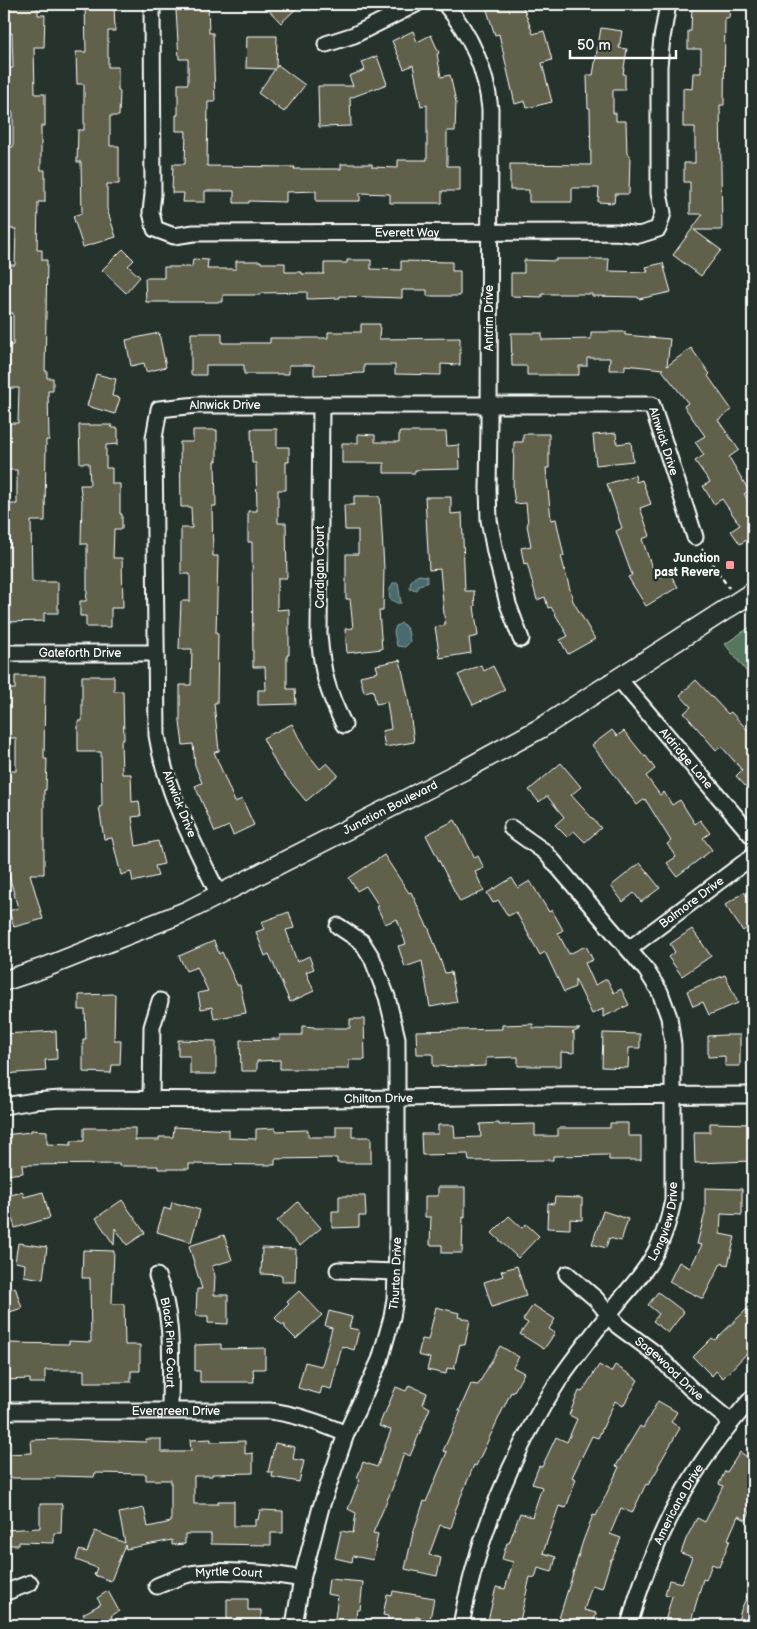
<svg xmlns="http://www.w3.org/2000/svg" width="757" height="1629" viewBox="0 0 757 1629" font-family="'Balsamiq Sans',sans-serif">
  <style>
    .green { fill: #55765f; stroke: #aabaaf }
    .water { fill: #486b6e; stroke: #91a6a8 }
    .building { fill: #61614c; stroke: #fff }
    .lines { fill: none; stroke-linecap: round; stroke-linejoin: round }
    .minor-casing { stroke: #fff; stroke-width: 19 }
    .major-casing { stroke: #fff; stroke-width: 22 }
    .path { stroke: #fff; stroke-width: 2.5; stroke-dasharray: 5 4; stroke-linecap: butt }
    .minor { stroke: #26332d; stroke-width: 15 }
    .major { stroke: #26332d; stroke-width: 19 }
    .poi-dot { fill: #ff9aa2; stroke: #26332d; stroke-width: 2 }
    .labels { text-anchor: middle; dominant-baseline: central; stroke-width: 5; stroke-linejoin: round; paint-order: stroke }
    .street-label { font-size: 12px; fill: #fff; stroke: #26332d }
    .poi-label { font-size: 12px; font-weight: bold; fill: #fff; stroke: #26332d; text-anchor: end }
  </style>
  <rect width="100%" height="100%" fill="#26332d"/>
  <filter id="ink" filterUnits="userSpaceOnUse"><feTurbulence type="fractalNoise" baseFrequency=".02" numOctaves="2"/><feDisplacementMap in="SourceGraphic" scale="10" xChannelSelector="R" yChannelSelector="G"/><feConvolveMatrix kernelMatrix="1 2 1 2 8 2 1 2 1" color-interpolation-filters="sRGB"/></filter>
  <g filter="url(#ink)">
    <path class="green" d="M753,625V680L725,644Z"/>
    <path class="water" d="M419,575L427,576V583L419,585L417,590L410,589C410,581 412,578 419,575Z
      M393,583H398L401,603H397L390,599L389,592Z
      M402,623L408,630L410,642L405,647L397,646L394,632L396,626Z"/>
    <path class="building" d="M6,4H38V15H45L44,47H34L35,94H45V126H41V170H45V202H38L37,250H42V260H47L45,371H47V378H53V391H48L49,440H46L45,521H31L32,582H58V613H44V621L4,622V547H10L7,504H17V470H7L8,423H18L19,388H8L9,361H7L8,345H13V313H6L7,282H5V265H15L16,229H5L4,147H13V112H5L4,68H13L12,33H5Z
      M85,4H114L115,31H108V67H118V91H120L119,116H110V146H119V184H107V209L116,237L83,247L73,216L82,213L81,162H77L78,130H84V84H77L76,52H86Z
      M187,4H208L209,33H213L215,102H208L207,166L295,167L294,169H341V164H372V167L398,168V160H427V105L421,106L413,65L404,69L392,41L413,31L417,42L431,35L439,53L437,54L441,77L450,75L456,102L455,131H447V166H460V191H442V203H390V194L360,193V201H316V191L286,192V202L249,201V203H234V191H205V202H183L184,193H172L173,164H185L186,131H176V115H178V84H188V59H179L176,10H187Z
      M263,4H301L281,23Z
      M485,4H522L533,34L544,31L552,60L542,63L552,102L527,108L525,101L515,104L499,34L495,35Z
      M692,4H730L729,18H725L724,105H720L722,230H694L721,250L701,276L673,255L703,214H690V182H684V163H695V127H683V88L692,89L693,73H701V49H688V31H691Z
      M601,28L622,31L619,48L627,49L623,74H625V90H613V113H616V121H626L627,154L630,155L629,194H615L614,203L598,202L599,188H572V202H529V190H510V164L591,165L590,108H588L587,75H593Z
      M247,36H277L276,68L278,65L305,85L284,112L258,93L275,69L246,68Z
      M377,56L387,84L350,98L351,126L319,127L318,86H353L349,76L365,70L362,62Z
      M123,249L134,260L128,266L140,277L126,293L102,270Z
      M193,259L208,260L207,269H236V261H261V263H285V272H302V274H324V263H347V260H371V269L401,270V261L452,262V271H460V296H427V290H402V298L340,296V298L307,299V292L261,293V295H223V302H146L145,278H164V267H192Z
      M556,259H609L608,271L648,272L646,267L663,263L671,292L639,299L638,297L592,296V294H542V297L511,296V273H524V260L556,261Z
      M361,324H380L379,339L460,338V365L441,364V375L395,374V365H364V373L314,375V365H289V374H244V365H206V375H191V333H222V343H270V338H328V332H361Z
      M591,332H625V335L670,339L667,366L691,348L710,374L708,376L732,410L718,420L739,450L729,457L749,491L744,494L753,508V536L740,544L731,531L740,525L722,499L714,504L703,486L710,482L695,461L704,455L695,442L705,436L684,406L688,403L662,370L663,369L625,365V370H609L610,358H587V366H579V375H527V366H512L511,333H542V340L591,339Z
      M159,333L166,367L146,372L144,363L131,366L126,340Z
      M96,374L116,379L112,396L120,398L115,414L87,406Z
      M79,425H112L111,428H118V444L106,445V468H112V484H120V514H122V529H114L113,558H122L123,608H111V627H86V616H80V601H86L87,593V544H81L82,501L80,485H90L89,463H80Z
      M251,429H277V447H289V462H286V490H278V523H286L287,578H278V587H277V610L289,609V655H287V689H295L296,704L258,705V690H266L265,667H253L252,542H248V511H257L256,463H252Z
      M193,430H217V461H215L216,506H212L213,556H218L216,634H218L217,703H214L219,751L214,752L235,802L242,799L254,825L233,835L229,826L215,832L195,786L202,783L195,765L193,744L183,745L180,722V685H191L192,649H179L181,601H190V574H181V528H192L191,507H181L180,442H193Z
      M399,432H446L447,446L459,445L460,469L415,470V473H384V463H342V443H358V434L375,435V442H399Z
      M616,433L617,444L631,442L633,461L596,465L593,435Z
      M523,434H549V468H546L551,520L556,519L564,556H561L573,601L595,639L568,654L560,640L568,636L551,607L548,608L545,597L537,600L527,563L524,564L521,548L531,546L527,525L528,524L526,503L515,504L513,489L514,442H523Z
      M635,475L636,482L642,480L651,504L640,508L650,536L642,539L651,565L659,578L669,572L678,587L646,606L628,577L632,575L616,531L622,528L607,484Z
      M354,496H380L384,569L383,611H379L382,649L347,653L345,629L353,628L350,599H346V554H358V530H345L344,505H354Z
      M425,497H451V514L462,513L465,591H474L475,606H474L478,636L469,638L471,653L440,658L435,627L445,625L440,569L429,570Z
      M400,660L408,697L414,742L385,747L382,731L391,729L387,702L376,704L373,690L364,692L360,676L378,672L376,665Z
      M481,665L484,671L493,666L505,690L473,705L458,675Z
      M15,676H45L44,759H47L46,790H44V874H30L43,919L14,927L9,911L18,908L8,872V820H5L6,771H16V738H6L5,689H15Z
      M82,676H114V691H123L124,740H121L122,774H131L132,802L139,801L141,816L132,817L136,846L158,841L164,864L155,866L158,876L133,882L131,872L121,875L112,838L104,839L99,807L102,806L101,752H78V721H82Z
      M696,680L728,714L731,712L753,736V783L747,788L736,776L742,770L721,746L716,750L684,713L691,707L680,695Z
      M292,724L305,750L320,769L327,763L338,775L306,801L277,766L263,738Z
      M612,730L617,736L624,731L645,757L646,756L655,769L646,776L660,795L664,792L672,805L680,800L695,824L700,820L710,833L703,838L712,850L677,876L667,863L676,857L667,844L671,841L645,799L637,805L592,745Z
      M561,763L581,787L571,795L601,828L585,842L574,831L567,837L555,825L564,817L547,796L539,802L529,790Z
      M455,820L475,858L478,856L484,868L475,872L484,891L460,902L426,835Z
      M384,855L409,893L411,892L427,926H428L445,973L451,972L457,1002L430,1007L422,961L405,967L398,946L406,944L397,919L385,924L377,907L379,906L366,886L357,891L349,878Z
      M640,863L660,888L641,902L634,893L623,902L611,886Z
      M512,878L518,888L530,881L549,912L552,910L563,930L558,933L569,954L586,946L593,960L585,963L595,985L607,979L614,993L621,989L629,1005L603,1017V1009L592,1014L575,979V987L564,992L545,952L540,955L516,912L508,916L498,900L493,903L487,893Z
      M744,892L753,905V923L743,931L725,905Z
      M289,912L294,928L286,930L297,962L309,956L314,969L306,972L314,991L290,1002L269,954L265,956L256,932L264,929L261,922Z
      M692,929L711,956L682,976L668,957L675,952L670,944Z
      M214,941L219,954L222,952L237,985H240L246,1013L214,1019L212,1007L201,1009L198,993L208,991L197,967L186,971L179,956Z
      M725,975L738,1003L709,1015L703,1002L693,1006L687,991Z
      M115,994L114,1040H121L120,1065H112L111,1073L83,1072V1039H86L85,1010H79V995Z
      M350,1019H364L365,1060H349V1069H280V1060L257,1061V1071H241L240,1040L280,1039V1035H302V1026L314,1027V1028H350Z
      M533,1024V1028L580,1029L572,1033H574V1053L561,1052V1066H518V1057L486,1058V1066L465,1067L433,1066V1054H417L416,1031L502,1029V1025Z
      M56,1031L57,1059L45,1060L46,1071L16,1073L4,1075V1034Z
      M603,1033L640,1034V1048H629L628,1068L602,1067Z
      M725,1035H740V1066H725V1056L708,1057V1036Z
      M178,1040L216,1041V1074H190V1056H178Z
      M499,1123V1125L535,1124V1136H558V1128H610V1123H628V1136H641V1160H609V1155L553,1156V1160L469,1161L468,1154L422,1155L421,1134H438V1125H454L455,1138L481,1137L480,1124Z
      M710,1123L753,1124V1161L695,1163L694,1132H710Z
      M336,1126H352V1137H371V1163H337V1158L275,1159V1165L189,1164V1169H158V1166H119V1164L22,1165L23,1173L4,1175V1135L31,1132V1130L47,1131V1144L71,1145V1141H84V1128H135V1140H159V1137H173L174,1127L229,1130V1138L256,1139V1129L275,1128V1131L308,1130V1137H336Z
      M438,1187H465V1218L463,1217L462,1253H442V1245H430L431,1217H425V1196H438Z
      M705,1188L742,1189V1215L721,1214L720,1234L735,1237L728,1265L721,1263L703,1299L669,1282L679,1262L690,1268L702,1245L697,1244L705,1213Z
      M23,1192L24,1197L43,1192L50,1218L15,1228L6,1196Z
      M339,1196H365L366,1216H359V1227L332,1228V1211H339Z
      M555,1197L582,1198V1220L570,1219V1229L547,1228L548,1203L554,1204Z
      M122,1200L145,1233L127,1245L115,1228L114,1245L96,1218Z
      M172,1202L200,1210L191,1242L157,1232L164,1208L170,1210Z
      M298,1202L321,1228L300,1246L277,1221Z
      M603,1211L628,1219L621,1241L609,1238L606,1248L592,1244Z
      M509,1216L522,1228L526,1224L539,1236L518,1258L492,1233Z
      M224,1235L232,1260L212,1266L215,1276L214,1295H228V1324L208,1323V1316H196L197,1289H202L189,1246Z
      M18,1243L47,1247L43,1279L24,1276L25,1264L15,1262Z
      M262,1248L296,1249L295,1282H282V1275L261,1274Z
      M83,1250L114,1251L112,1304H124L125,1345H140V1371H131V1382H84V1370H45V1383H30V1379L4,1380V1343L69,1344V1341L91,1342L90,1278H82Z
      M517,1266L526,1296L492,1307L484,1282L503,1276L501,1271Z
      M15,1287L22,1308L4,1314V1291Z
      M299,1291L322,1315L296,1339L285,1328V1325H282L275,1318L289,1304L287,1302Z
      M658,1292L684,1312L668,1333L653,1321L659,1314L648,1305Z
      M533,1305L555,1319L549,1329L555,1333L544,1349L520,1334L528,1323L523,1320Z
      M436,1307L459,1313L458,1317L470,1320L465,1345L460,1344L454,1369L447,1368L446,1374L427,1370L430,1358L418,1355L422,1339L428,1340Z
      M747,1309L753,1315V1347L723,1378L716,1371L712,1376L693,1357L712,1338L715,1340Z
      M329,1311L352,1317L349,1328L359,1330L354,1350L342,1346L331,1389L322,1387L320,1394L298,1388L305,1362L321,1366L323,1362L332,1328L325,1326Z
      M221,1344V1349L265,1348V1369H253L254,1382H200V1371H195V1345Z
      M500,1346L519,1357L513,1367L524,1373L513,1393L511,1392L476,1466L474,1465L455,1511L456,1512L451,1528L440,1525L429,1555L441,1558L437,1576L405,1569L413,1533L424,1501L426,1502L447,1452L443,1451L461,1411H459L471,1384L478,1385Z
      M599,1365L611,1372L615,1365L638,1380L623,1406L615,1401L598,1438L592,1436L572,1477L576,1479L566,1508L559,1506L543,1553L556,1557L552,1572L538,1568L535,1578L530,1577L519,1625H487L496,1587L505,1589L513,1562L502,1559L507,1543H509L520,1513L532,1517L542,1487L532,1484L539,1466L542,1467L556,1437L567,1442L577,1419L569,1415L579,1391L582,1392Z
      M409,1385L427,1393L423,1404L430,1408L410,1456L404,1453L392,1489L373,1533L378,1534L373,1560L353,1556L352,1562L335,1558L341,1531L353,1533L356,1513L348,1509L360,1479L357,1478L363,1462L377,1467L391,1430L379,1426L384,1413H385L396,1387L406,1391Z
      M658,1401L677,1412L671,1422L680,1428L658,1466L659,1467L648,1485L646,1484L632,1513L621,1508L610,1534L621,1538L612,1559H611L602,1588L592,1585L584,1610L596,1613L593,1625H557L583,1541L593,1515L596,1516L619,1467L616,1466L640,1426L643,1428Z
      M66,1439L146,1442V1439H161V1452H184V1451H191L190,1440L211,1439V1442L245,1441V1454L253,1453V1473L212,1474V1476H194V1504H218V1501H234V1526H255V1519L258,1520L260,1510L283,1511V1533H271V1545L211,1544V1534H185V1544L172,1545V1540L126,1549L125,1545L111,1581L94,1575L97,1568L76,1560L79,1550L87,1552L95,1531L125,1543L119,1513L144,1508L148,1527L171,1522V1480H146V1474L95,1473L94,1477L56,1476V1478H4V1454L32,1453L31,1440Z
      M275,1443L295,1447L293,1459L304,1461L299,1482L272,1477L273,1472H268Z
      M740,1452L753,1461V1505L746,1520L738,1516L728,1539L730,1540L719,1567L712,1564L706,1580L703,1579L690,1625H664L672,1596L665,1594L669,1580L682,1583L692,1557L681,1553L686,1539L697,1518L705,1522L723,1486L719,1484L725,1471L727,1472Z
      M40,1504H62L61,1533H54V1543L19,1542V1545H4V1530L40,1528Z
      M329,1579L363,1582L360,1610H357L355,1625H334L338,1596L327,1594Z
      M753,1582V1625H737L741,1610Z
      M108,1591L119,1611L111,1616L116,1625H89L83,1614L101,1604L97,1598Z
      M393,1591L434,1598L430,1619L416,1617L415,1625L388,1620V1616L383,1615L387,1595L392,1596Z
      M227,1599H248V1610H261V1625H227Z"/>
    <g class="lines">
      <g class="minor-casing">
        <g id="minor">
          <path id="s1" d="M152,4L153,194L151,212L155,229L174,236L194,233L616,232L639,235L658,229L663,213L659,193V66L662,38L668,4"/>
          <path d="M445,4C471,35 486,68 490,109L489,424L488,489L489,520L495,552L508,604L521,639"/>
          <path d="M326,44L354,35L416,4"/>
          <path d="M321,405L319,634C322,672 327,691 344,725"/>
          <path id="s2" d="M4,653H156"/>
          <path id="s3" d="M619,679L753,837"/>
          <path id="s4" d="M219,895C194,844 166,793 157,735L154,438L159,409L197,405H652L695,537"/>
          <path id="s5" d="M629,949L753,856"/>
          <path d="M151,1099L152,1027L160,1001"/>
          <path id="s6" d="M4,1106L34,1101L61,1099L264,1100L536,1096L753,1095"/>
          <path d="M338,1270L396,1272"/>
          <path id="s7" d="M567,1274L596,1299L618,1326L656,1354L690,1388L731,1422"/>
          <path id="s8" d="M157,1276C175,1318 170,1365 170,1410"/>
          <path id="s9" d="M4,1411H270C296,1414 321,1423 346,1434"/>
          <path id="s10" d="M157,1586C167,1582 176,1578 186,1575C216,1568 271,1573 302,1579"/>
          <path d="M4,1593L30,1583"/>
          <path id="s11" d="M294,1625L302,1579L321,1507L346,1434L380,1360L392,1317L395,1299L397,1248V1038L387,997L372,958L362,942L338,926"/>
          <path id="s12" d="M461,1625C477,1538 512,1451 561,1377C580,1350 600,1325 621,1299C631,1287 643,1274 651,1260C663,1241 669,1221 673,1200V1045L669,1017L660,992L646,970L559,868L545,852L511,828"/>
          <path id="s13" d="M629,1625C653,1537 692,1465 753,1397"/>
        </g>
      </g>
      <g class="major-casing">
        <g id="major">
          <path id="s14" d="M4,981L46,967L187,911L464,770L541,728L753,592"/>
        </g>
      </g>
      <path class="path" d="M702,549L729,588"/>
      <use href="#minor" class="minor"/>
      <use href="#major" class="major"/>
    </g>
  </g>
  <rect class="poi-dot" x="725" y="560" width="10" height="10" rx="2.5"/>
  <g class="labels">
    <g class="street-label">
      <text stroke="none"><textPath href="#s1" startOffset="479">Everett Way</textPath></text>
      <text transform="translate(489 318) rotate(-90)">Antrim Drive</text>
      <text stroke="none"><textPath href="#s4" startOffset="565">Alnwick Drive</textPath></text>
      <text stroke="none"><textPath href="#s4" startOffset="1030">Alnwick Drive</textPath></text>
      <text transform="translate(320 567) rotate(-90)">Cardigan Court</text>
      <text stroke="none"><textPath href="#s2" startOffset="76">Gateforth Drive</textPath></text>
      <text stroke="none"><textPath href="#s3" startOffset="104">Aldridge Lane</textPath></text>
      <text transform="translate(179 804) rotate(68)">Alnwick Drive</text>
      <text stroke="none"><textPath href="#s14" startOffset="424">Junction Boulevard</textPath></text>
      <text stroke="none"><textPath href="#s5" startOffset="78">Balmore Drive</textPath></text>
      <text stroke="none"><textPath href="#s6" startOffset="375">Chilton Drive</textPath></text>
      <text stroke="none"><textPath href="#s12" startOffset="458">Longview Drive</textPath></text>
      <text stroke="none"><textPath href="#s11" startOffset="368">Thurton Drive</textPath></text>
      <text stroke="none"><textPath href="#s8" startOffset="68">Black Pine Court</textPath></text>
      <text stroke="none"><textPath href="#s7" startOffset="140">Sagewood Drive</textPath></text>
      <text stroke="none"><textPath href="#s9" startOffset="172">Evergreen Drive</textPath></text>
      <text stroke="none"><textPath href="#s13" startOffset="131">Americana Drive</textPath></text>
      <text stroke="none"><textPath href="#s10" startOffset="74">Myrtle Court</textPath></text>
    </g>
    <g class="poi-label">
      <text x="720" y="558">Junction<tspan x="720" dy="14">past Revere</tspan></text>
    </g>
  </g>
  <rect width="757" height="1629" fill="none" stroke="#26332d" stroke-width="20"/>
  <rect x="10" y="10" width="737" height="1609" fill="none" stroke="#fff" stroke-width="2" filter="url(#ink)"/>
  <path d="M570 50v8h106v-8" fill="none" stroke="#ffffff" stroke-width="2.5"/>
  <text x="577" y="50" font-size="15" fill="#ffffff" stroke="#26332d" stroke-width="4" paint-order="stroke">50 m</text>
</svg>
